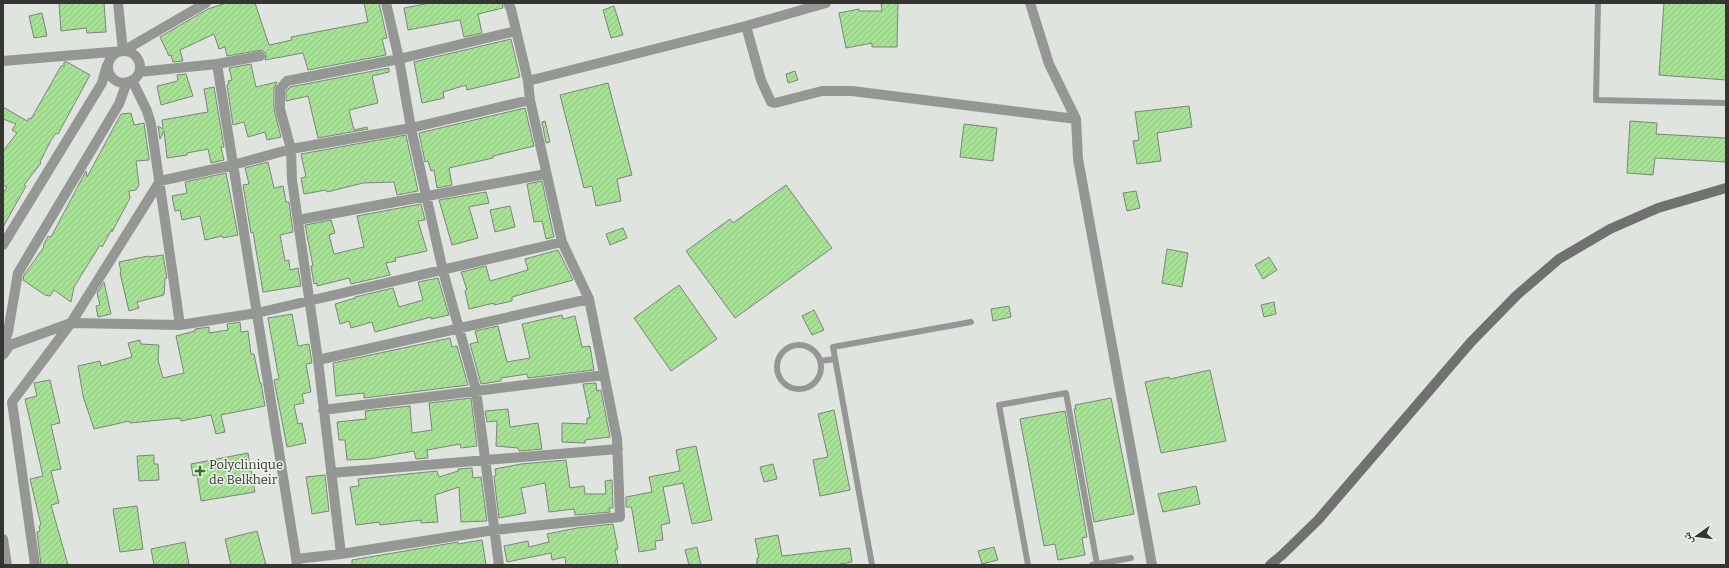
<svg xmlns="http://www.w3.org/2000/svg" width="1729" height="568" viewBox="0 0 1729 568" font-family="Bitter,'Noto Naskh Arabic',serif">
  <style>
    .building { fill: url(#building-hatch); stroke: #7f837e }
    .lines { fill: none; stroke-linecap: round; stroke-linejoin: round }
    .lane { stroke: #959794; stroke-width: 6 }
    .street { stroke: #959794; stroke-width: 10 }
    .secondary { stroke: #70726f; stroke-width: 10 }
    .poi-dot { fill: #2f7413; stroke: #edf2eb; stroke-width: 1.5 }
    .labels { text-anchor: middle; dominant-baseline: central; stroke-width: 3; stroke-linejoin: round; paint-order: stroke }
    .poi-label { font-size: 13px; fill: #353634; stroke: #edf2eb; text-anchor: start }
  </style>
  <defs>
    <pattern id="building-hatch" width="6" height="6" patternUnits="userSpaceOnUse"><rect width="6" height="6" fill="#a7e196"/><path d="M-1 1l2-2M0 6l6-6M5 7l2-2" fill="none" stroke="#90c282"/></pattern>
  </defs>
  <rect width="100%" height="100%" fill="#e0e4de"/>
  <path class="building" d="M59,3H104L106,32L87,33L86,28L61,31Z
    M226,3H255L269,45L292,40L291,37L368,22L364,3H379L387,38L382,39L386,55L308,70L303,53L265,60L266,54L262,50L227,56L225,47L219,49L214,34L180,50L183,61L173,62L171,55L169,56L160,37L208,9Z
    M430,3H502L503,8L478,14L482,33L464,37L460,20L408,30L404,8Z
    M881,3H898L897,47H872V43L846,48L839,13L859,9V11H882Z
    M1664,3H1726V80L1659,75Z
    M614,6L623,35L611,38L603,10Z
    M42,13L47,36L34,38L29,16Z
    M511,39L520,77L467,90L466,85L443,92L444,98L422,103L414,62Z
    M64,62H67L90,75L58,134L56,133L51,140L40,162L41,163L24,185L26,186L3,227V193L7,187L3,185V151L17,133L12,130L16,124L3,119V107L27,121L29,118L31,119L61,66H64Z
    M251,64L256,87L277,82L274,89V109L281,137L267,140L265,132L248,137L244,122L233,125L227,85L229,84L228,81L232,80L229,68Z
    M389,68V72L372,76L378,103L349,110L354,130L367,127L368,129L318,138L308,96L286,101V91L290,87Z
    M795,71L798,80L788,83L786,74Z
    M186,74L193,96L161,105L157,86L178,81L177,75Z
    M608,83L632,175L617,179L621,201L596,206L592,186L584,188L560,95Z
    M214,87L224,147H221L224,160L211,163L208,149L187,153V155L167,158L164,131L160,139L158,126L163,129L162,120L208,112L204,89Z
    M1189,106L1192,127L1157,133L1161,161L1137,164L1133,141L1139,140L1135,112Z
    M525,108L534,146L493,156V158L449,168L452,185L437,188L434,170L431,171L428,161L425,162L419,133Z
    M131,113L134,125L144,123L149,158V160L136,161L139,185L136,190L129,191L130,198L112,232V229L102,247L100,245L74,287L71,302L54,290L50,296L45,295L23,280L24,275L44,247L43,246L48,236L51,237L86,171L87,177L121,114Z
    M545,121L550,142L546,143L542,122Z
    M1630,121L1657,123L1656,134L1726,138V162L1655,158L1653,175L1627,173Z
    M964,124L997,128L993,161L960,157Z
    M406,135L418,191L397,195L394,182L363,183L327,192L326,190L304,194L301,178L306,177L301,154Z
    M268,162L274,188L283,186L286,202H289L293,232L280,235L285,261L289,260L290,270L298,268L301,286L263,292L253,232L251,233L243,185L249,184L245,168Z
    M226,173L238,235L223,238L222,236L205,240L200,216L182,220L180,210L175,211L172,196L187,193L185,182Z
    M542,181L554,237L546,239L542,221L534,222L527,184Z
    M786,185L832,248L735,318L686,251L730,219L733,223Z
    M1136,191L1140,208L1127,211L1123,193Z
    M486,192L489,203L469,207L478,238L452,245L439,200Z
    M421,204L425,220L418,221L427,251L395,258L396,261L386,263L390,275L351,284L349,278L317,286V283L314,284L311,266H313L305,225L331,220L335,233L329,235L334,254L364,247L357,216Z
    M510,206L515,227L495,232L490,210Z
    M623,228L627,238L610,245L606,234Z
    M1167,249L1188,253L1182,287L1162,283Z
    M558,250L573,280L512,297V301L494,305V303L469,309L465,291L467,290L461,272L486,266L490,281L528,270L525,259Z
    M163,255L167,278H165L164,295L137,302L139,308L129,311L120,273L121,272L119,262L148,256L149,257Z
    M1269,257L1277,270L1263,279L1255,265Z
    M438,278L449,315L431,319V317L375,332L372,322L351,328L349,321L340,324L335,304L355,298V297L393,288L399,307L423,300L418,282Z
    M104,282L111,314L98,317L96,306L100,305L97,293Z
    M679,285L717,339L671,371L634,318Z
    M1274,302L1276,314L1264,317L1261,305Z
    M1009,306L1011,317L993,321L991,309Z
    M814,310L824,330L812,335L802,316Z
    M292,314L298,346L309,344L312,363L306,364L311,392L302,394L304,403L294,405L298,424L302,423L306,443L287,447L274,380L279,379L268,318Z
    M562,315L563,319L575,316L582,347L590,346L594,370L528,378L527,374L501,378V381L481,384L470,344L478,342L475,331L498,326L507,362L530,358L522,324Z
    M240,322L241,332L248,331L251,354H254L260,383H261L265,406L221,415L225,432L216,434L211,415L181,421L180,418L130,423L129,421L94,429L83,396L78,366L100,361L101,366L132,357L128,343L140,340L141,344L159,345L158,360L163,378L184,373L176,336L195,331V329L209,327V333L228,330L227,324Z
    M450,338L452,347L457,346L468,385L364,398V393L336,396L333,363Z
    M1210,370L1226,441L1161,453L1145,382L1169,377L1170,379Z
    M50,380L60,423L51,425L61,469L51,471L59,503L51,505L68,565H41L37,532L40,531L39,526L41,525L30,479L43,476L25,399L37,396L34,383Z
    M596,383L597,391L601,390L610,437L585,440V443L562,442V423L587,424V418H590L583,384Z
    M471,398L477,446L461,448L460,444L427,450L428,458L416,459L414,451L369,459L347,460L345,440H339L337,422L366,419L365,411L410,406L412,433L432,430L429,403Z
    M1111,398L1134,514L1094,522L1074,409H1076L1075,405Z
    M508,409L510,427L538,423L542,449L519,451L518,448L496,446L497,421L487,422L485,411Z
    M834,410L850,490L820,496L813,460L828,457L818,414Z
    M1065,411L1087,537L1082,538L1085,555L1058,560L1055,544L1044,546L1020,419Z
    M696,446L712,520L692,524L683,483L663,487L670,523L661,525L663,540L655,541L656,549L639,552L632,510L631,507H626V497L652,492L649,477L680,471L676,450Z
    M248,453L255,492L201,501L197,475L193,476L191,464Z
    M154,455V464H158L159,480L139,481L137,456Z
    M566,460L570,488L584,486L585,494H606L605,481L612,480L613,508H609L610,512L575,515L574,509L549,512L545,483L521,488L526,513L499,518L494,478V476L496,475L495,469L521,464Z
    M773,464L777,479L764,482L760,467Z
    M472,468L473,478L481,477L487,521L461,522L459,487L435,495L438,522L421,523V520L380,525L379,522L356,525L350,487L359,486L358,479L437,471L439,477L458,471V469Z
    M325,475L329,511L312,514L306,477Z
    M1196,486L1200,504L1163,512L1158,494Z
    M137,506L143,549L120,552L113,509Z
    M613,524L618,549L615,550L618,565H566L565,557L552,560L551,553L507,562L504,546L528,541L529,547L549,542L547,534L577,528Z
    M257,531L266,565H231L225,539Z
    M778,535L782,556L850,548L852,562L835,565H757V558H759L755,539Z
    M482,540L486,565H352V560L458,542V544Z
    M185,542L189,565H154L151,549Z
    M697,547L701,565H689L685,550Z
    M994,547L998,560L982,564L978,551Z"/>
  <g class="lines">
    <path class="lane" d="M1598,3L1596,100L1726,103
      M777 367a22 22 0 1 1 44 0a22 22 0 1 1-44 0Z
      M820,361L835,359
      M872,565L833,347L971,322
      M1028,565L999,405L1066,393L1097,564
      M1092,565L1131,558"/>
    <path class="street" d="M118,3L123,51
      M386,3L399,59L411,128L443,271L476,390L499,565
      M1030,3L1049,64L1076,119L1078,159L1152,565
      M746,26L761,80L771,102L775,103L822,91H852L1076,119
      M108 67a16 16 0 1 1 32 0a16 16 0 1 1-32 0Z
      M3,61L123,51L206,3
      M217,64L297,564
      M139,72L217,64L260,56
      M132,80L147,111L151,124L180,325
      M528,81L746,26L826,3
      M298,220L546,174
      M3,245L102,83L107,65
      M3,348L8,332L18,273L119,104L127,82
      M3,355L10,345L71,323L180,325L257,313L562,242
      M318,360L589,299
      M323,410L604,375
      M331,473L618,449
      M3,539L7,565
      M341,554L318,360L292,180L291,149L280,109V89L287,81L399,59L516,31
      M296,559L341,554L494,530L620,517L617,439L589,299L562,242L530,100L528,81L511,9L508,3
      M35,565L12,402L71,323L160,181L233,165L291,149L411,128L530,100"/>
    <path class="secondary" d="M1270,565L1282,555L1318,520L1471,342L1517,295L1559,259L1610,229L1658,208L1726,188"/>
  </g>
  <path class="poi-dot" d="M198 465h4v4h4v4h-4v4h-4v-4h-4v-4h4z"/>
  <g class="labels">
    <g class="poi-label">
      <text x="209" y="464">Polyclinique<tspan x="209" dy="15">de Belkheir</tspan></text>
    </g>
  </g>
  <rect width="1729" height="568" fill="none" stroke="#353634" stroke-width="8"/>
  <g transform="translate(1697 536) rotate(256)" stroke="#edf2eb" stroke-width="3" paint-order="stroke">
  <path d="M0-3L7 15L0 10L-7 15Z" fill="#353634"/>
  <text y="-6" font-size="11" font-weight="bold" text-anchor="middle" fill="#353634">ش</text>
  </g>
</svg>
